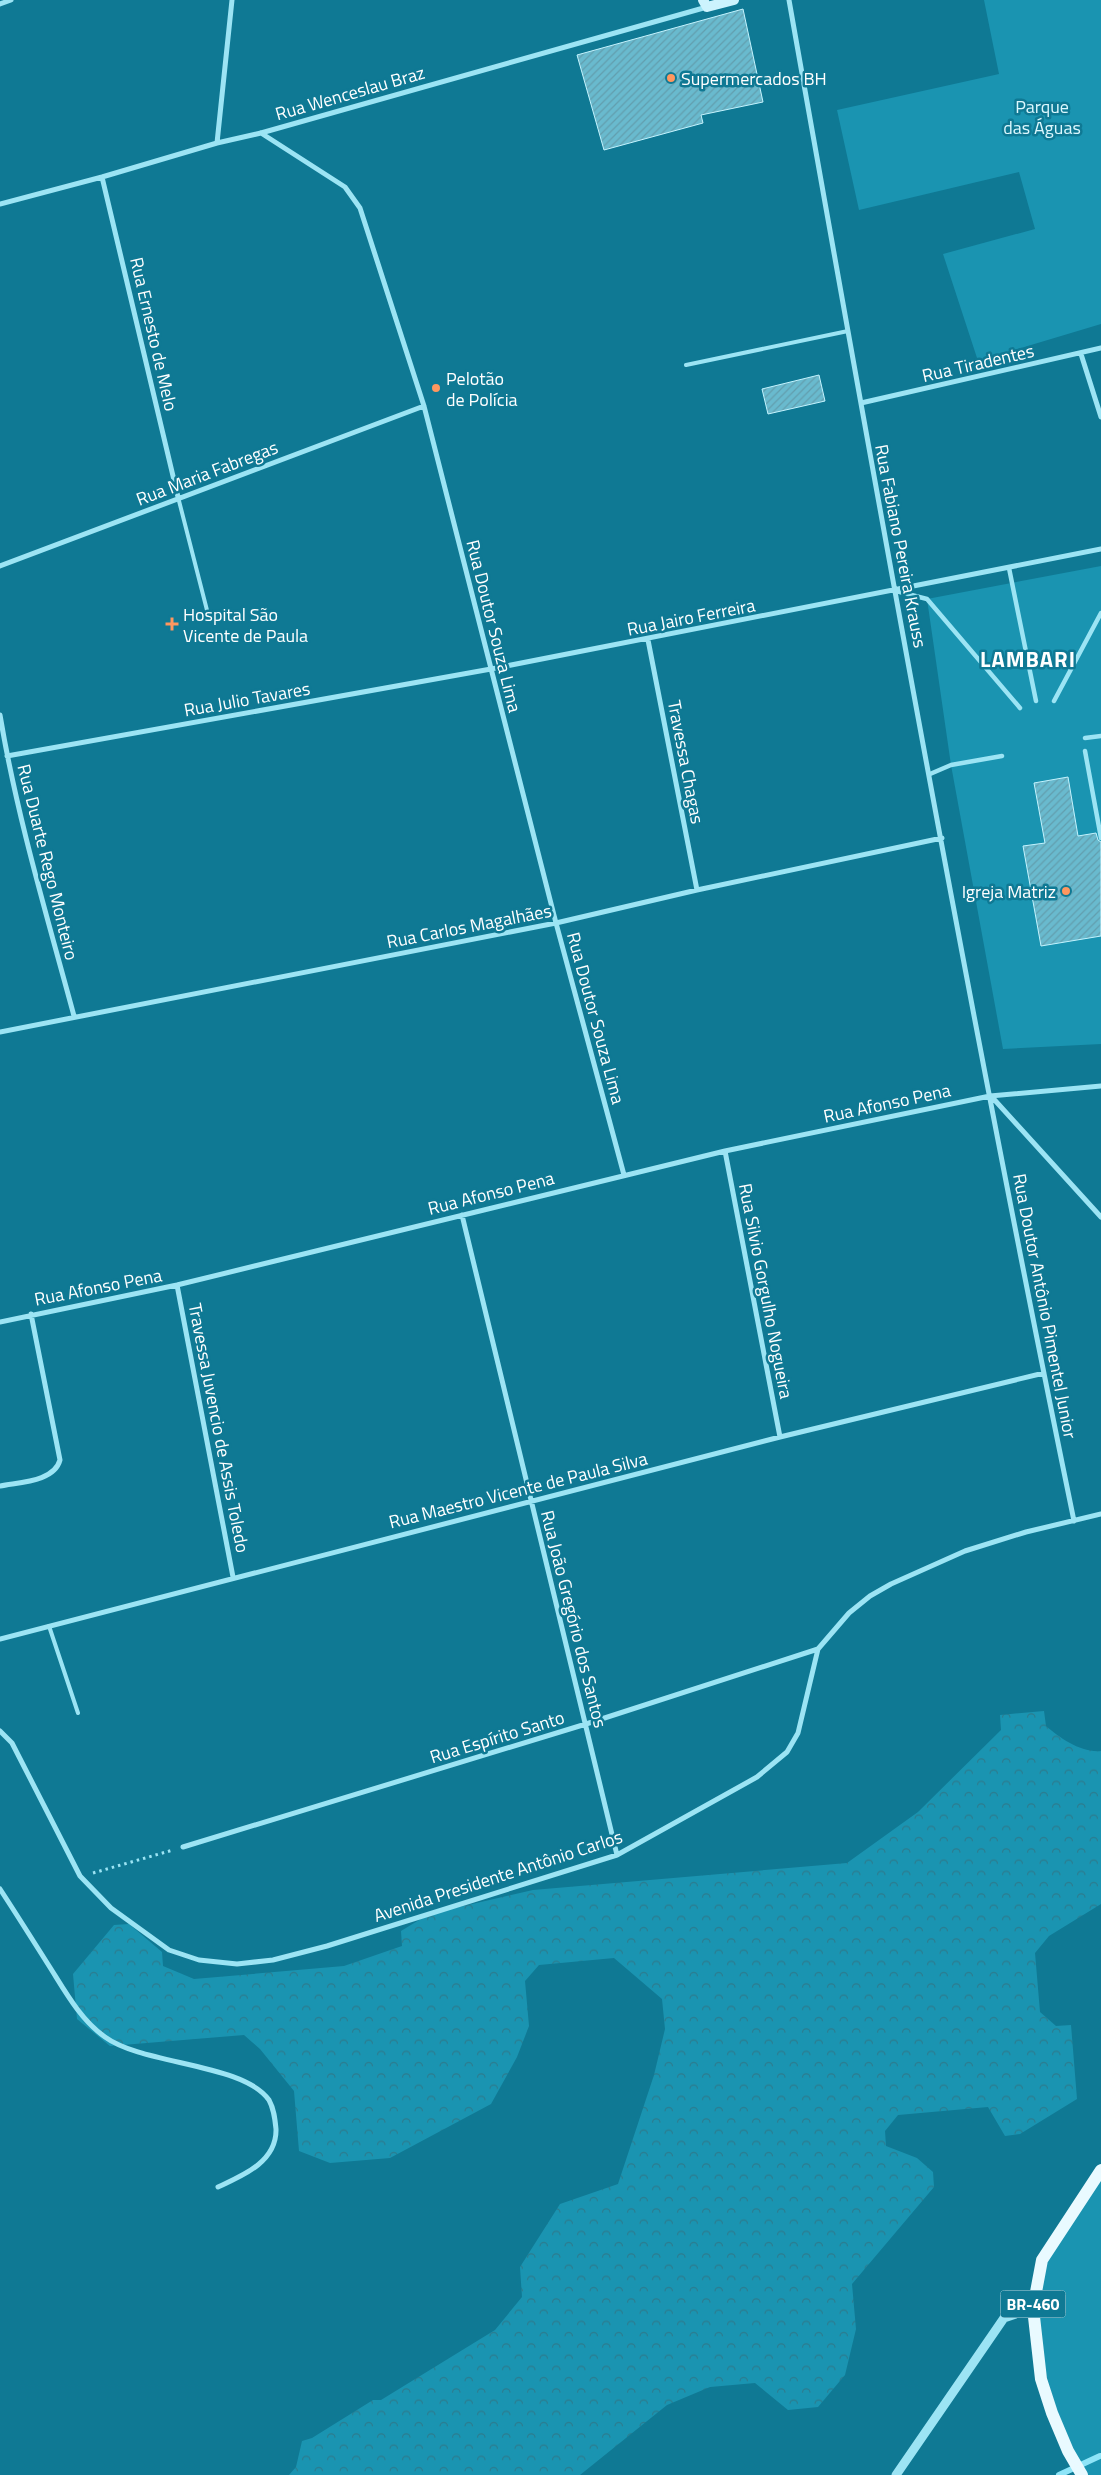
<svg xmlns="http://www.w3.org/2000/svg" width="1101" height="2475" viewBox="0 0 1101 2475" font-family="'Titillium Web',sans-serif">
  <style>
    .forest { fill: url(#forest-crowns) }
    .green { fill: #1a94b1 }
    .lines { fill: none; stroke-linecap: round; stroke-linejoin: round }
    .stream { stroke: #8ee5f8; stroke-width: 6 }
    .building { fill: url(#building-hatch); stroke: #c4f3fe }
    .path { stroke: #9ce4f4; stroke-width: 3; stroke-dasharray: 2.5 4; stroke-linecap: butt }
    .service { stroke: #9ce4f4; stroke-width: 4 }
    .pedestrian { stroke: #9ce4f4; stroke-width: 4.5 }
    .minor { stroke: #9ce4f4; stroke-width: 5 }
    .tertiary { stroke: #9ce4f4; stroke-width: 9 }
    .secondary { stroke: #ccf3fd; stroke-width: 10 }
    .primary { stroke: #e9faff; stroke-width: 12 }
    .poi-dot { fill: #ff975f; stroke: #0f7994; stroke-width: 2 }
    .labels { text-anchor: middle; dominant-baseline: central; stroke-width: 5; stroke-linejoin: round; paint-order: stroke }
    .shield { fill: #0f7994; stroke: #b7d7df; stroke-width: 1 }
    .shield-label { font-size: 16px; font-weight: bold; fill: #fff }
    .poi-label { font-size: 18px; fill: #fff; stroke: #0f7994; text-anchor: start }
    .street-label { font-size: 18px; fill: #fff; stroke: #0f7994 }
    .park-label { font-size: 18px; fill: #dcf8fe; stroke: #0f7994 }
    .district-label { font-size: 22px; font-weight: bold; letter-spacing: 1px; fill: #fff; stroke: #0f7994 }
  </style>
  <defs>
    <pattern id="forest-crowns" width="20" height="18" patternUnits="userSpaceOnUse" patternTransform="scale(1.25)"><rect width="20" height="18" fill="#1a94b1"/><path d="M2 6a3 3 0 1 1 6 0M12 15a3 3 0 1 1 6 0" fill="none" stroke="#2c7b8e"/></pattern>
    <pattern id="building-hatch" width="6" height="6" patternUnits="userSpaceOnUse" patternTransform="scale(1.25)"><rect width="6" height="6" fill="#69bace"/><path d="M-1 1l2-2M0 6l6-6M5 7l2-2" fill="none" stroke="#629eae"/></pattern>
  </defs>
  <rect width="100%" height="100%" fill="#0f7994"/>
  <path class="forest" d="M1044,1711L1046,1726C1060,1738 1081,1753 1101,1751V1904L1049,1936L1035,1953L1040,2012L1056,2026L1071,2025L1077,2099L1020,2134L1005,2136L988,2107L898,2115L885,2131L886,2146L917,2158L933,2172L934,2187L852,2284L856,2329L845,2375L818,2407L788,2410L755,2383L710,2387L667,2405L580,2475H289L296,2467L302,2441L312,2438L373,2400H381L495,2330L522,2297L520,2267L560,2204L618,2184L654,2075L665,2029L662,1999L614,1958L539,1965L525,1981L529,2026L517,2057L491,2104L390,2158L330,2163L299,2151L294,2091L260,2049L244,2035L110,2046L77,2019L73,1974L114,1925L129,1924L162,1952L163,1966L194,1979L344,1966L402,1946L401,1931L429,1914L533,1890L847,1863L918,1812L1001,1730L1000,1715Z"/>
  <path class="green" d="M984,0H1101V324L978,361L943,254L1035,229L1019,172L859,210L837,110L999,74Z
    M1101,566V1044L1003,1049L951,765L927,599Z
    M1101,2170V2475H1082L1068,2451L1035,2335L1042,2260Z"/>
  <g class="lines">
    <path class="stream" d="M1059,2475L1100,2456"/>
  </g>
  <path class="building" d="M743,9L763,102L701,115L703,123L604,150L577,55Z
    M819,375L825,401L768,414L762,389Z
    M1068,777L1078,836L1096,833L1098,840L1101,842V936L1041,946L1023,846L1045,843L1034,783Z"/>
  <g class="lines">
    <path class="path" d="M93,1873L173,1850"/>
    <path class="service" d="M686,365L848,331
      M178,497L209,618
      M49,1626L78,1713"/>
    <path class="pedestrian" d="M1009,568L1036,701
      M896,591L927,599L1020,708
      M1054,701L1101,613
      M1085,738L1101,736
      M1085,751L1101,838
      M930,774L951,765L1002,756"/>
    <path class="minor" d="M789,0C879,508 970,1016 1074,1521
      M0,4L11,0
      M261,133L345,187L360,208L424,406L556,923L624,1175
      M217,143L232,0
      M102,177L178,497
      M0,204L102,177L217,143L261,133L707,7
      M1081,354L1101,417
      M861,403L1101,348
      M0,566L424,406
      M648,640L697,890
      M0,715C17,817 47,916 74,1016
      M7,756L491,669L1101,549
      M0,1032L556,923L697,890L942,838
      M991,1096L1101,1217
      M725,1151L780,1437
      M462,1215L617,1855
      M177,1285L233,1577
      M0,1322L177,1285L725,1151L990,1096L1101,1086
      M0,1486C19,1482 54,1482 60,1460L31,1314
      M0,1639L780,1437L1044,1373
      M0,1731L12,1743L80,1876L111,1908L169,1950L199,1960L237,1964L273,1960L327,1946L617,1855L757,1777L787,1752L798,1733L818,1649L849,1613L870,1596L891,1584L965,1551L1026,1532L1101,1514
      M183,1847L586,1724L818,1649
      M0,1889C17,1915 34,1942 51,1969C66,1993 81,2020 105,2037C143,2065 243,2063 269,2100C274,2109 275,2119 276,2129C277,2162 242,2176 218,2187"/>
    <path class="tertiary" d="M896,2475L1004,2318L1033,2308"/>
    <path class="secondary" d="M703,0L707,7L734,0"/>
    <path class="primary" d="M1082,2475L1068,2451L1052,2413L1041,2379L1033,2308L1042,2260L1101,2170"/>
  </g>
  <g class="poi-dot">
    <circle cx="671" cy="78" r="5"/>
    <circle cx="436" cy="388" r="5"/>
    <path d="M169.5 616.5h5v5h5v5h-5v5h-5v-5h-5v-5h5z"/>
    <circle cx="1066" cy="891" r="5"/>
  </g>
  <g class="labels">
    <rect class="shield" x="1000.5" y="2290.5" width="65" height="27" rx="4"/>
    <g class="shield-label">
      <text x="1033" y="2304">BR-460</text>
    </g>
    <g class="poi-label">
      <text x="681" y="78">Supermercados BH</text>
      <text x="446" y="378">Pelotão<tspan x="446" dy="21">de Polícia</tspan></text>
      <text x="183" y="614">Hospital São<tspan x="183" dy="21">Vicente de Paula</tspan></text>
      <text x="1056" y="891" text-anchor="end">Igreja Matriz</text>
    </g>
    <g class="street-label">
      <text transform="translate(350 93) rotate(-16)">Rua Wenceslau Braz</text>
      <text transform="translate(154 334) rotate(77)">Rua Ernesto de Melo</text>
      <text transform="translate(978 363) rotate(-13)">Rua Tiradentes</text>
      <text transform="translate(207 473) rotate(-21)">Rua Maria Fabregas</text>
      <text transform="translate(901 546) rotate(79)">Rua Fabiano Pereira Krauss</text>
      <text transform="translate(691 617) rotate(-11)">Rua Jairo Ferreira</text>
      <text transform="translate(494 626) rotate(76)">Rua Doutor Souza Lima</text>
      <text transform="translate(247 699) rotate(-10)">Rua Julio Tavares</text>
      <text transform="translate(686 762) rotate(79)">Travessa Chagas</text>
      <text transform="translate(48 862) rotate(76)">Rua Duarte Rego Monteiro</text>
      <text transform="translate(469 926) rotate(-11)">Rua Carlos Magalhães</text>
      <text transform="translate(596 1018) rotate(75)">Rua Doutor Souza Lima</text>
      <text transform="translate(887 1103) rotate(-12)">Rua Afonso Pena</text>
      <text transform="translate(491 1193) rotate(-14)">Rua Afonso Pena</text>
      <text transform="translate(98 1287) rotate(-11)">Rua Afonso Pena</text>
      <text transform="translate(766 1291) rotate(79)">Rua Silvio Gorgulho Nogueira</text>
      <text transform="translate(1045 1306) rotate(79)">Rua Doutor Antônio Pimentel Junior</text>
      <text transform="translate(219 1428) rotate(79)">Travessa Juvencio de Assis Toledo</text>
      <text transform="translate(518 1490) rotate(-14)">Rua Maestro Vicente de Paula Silva</text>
      <text transform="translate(574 1619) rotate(76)">Rua João Gregório dos Santos</text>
      <text transform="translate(497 1737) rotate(-17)">Rua Espírito Santo</text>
      <text transform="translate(498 1876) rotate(-18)">Avenida Presidente Antônio Carlos</text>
    </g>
    <g class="park-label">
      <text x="1042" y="106">Parque<tspan x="1042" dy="21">das Águas</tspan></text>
    </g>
    <g class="district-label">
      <text x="1028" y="659">LAMBARI</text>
    </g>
  </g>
</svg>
